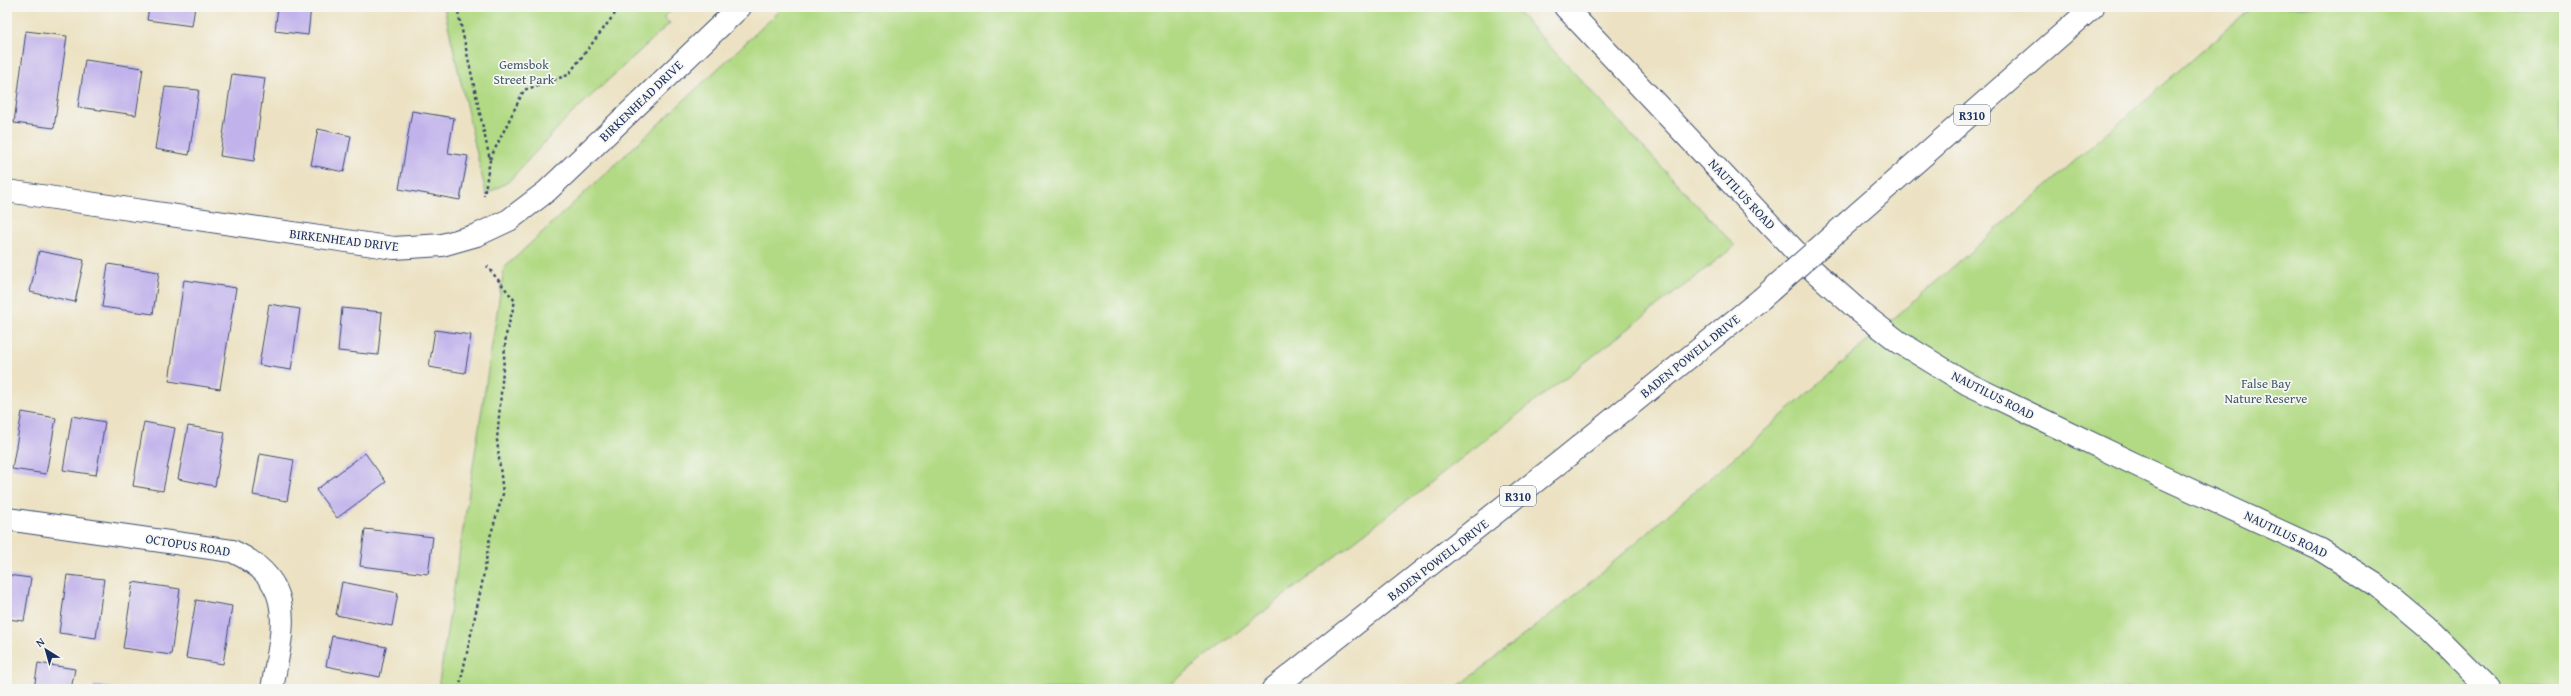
<svg xmlns="http://www.w3.org/2000/svg" width="2571" height="696" viewBox="0 0 2571 696" font-family="'Gentium Book Plus',serif">
  <style>
    .green { fill: #b2da85; stroke: #668472 }
    .building { fill: #c1b2eb }
    .lines { fill: none; stroke-linecap: round; stroke-linejoin: round }
    .street-casing { stroke: #3a4a6d; stroke-width: 24 }
    .primary-casing { stroke: #3a4a6d; stroke-width: 24 }
    .path { stroke: #3a4a6d; stroke-width: 2.5; stroke-dasharray: 3 3; stroke-linecap: butt }
    .street { stroke: #fff; stroke-width: 22 }
    .primary { stroke: #fff; stroke-width: 22 }
    .primary-bridge-casing { stroke: #3a4a6d; stroke-width: 24; stroke-linecap: butt }
    .primary-bridge { stroke: #fff; stroke-width: 22 }
    .labels { text-anchor: middle; dominant-baseline: central; stroke-width: 3.5; stroke-linejoin: round; paint-order: stroke }
    .shield { fill: #f6f6f2; stroke: #5d6b8a; stroke-width: 1 }
    .shield-label { font-size: 12px; font-weight: bold; fill: #1b2f5e }
    .park-label { font-size: 13px; fill: #415a68; stroke: #f6f6f2 }
    .street-label { font-size: 13px; fill: #1b2f5e; stroke: #f6f6f2 }
  </style>
  <rect width="100%" height="100%" fill="#f6f6f2"/>
  <filter id="ink" filterUnits="userSpaceOnUse"><feTurbulence type="fractalNoise" baseFrequency=".025" numOctaves="2"/><feDisplacementMap in="SourceGraphic" scale="8" xChannelSelector="R" yChannelSelector="G"/><feConvolveMatrix kernelMatrix="1 2 1 2 8 2 1 2 1" color-interpolation-filters="sRGB"/></filter>
  <filter id="wash" filterUnits="userSpaceOnUse"><feTurbulence type="fractalNoise" baseFrequency=".012" numOctaves="4" result="noise"/><feDisplacementMap in="SourceGraphic" scale="16" xChannelSelector="R" yChannelSelector="G"/><feGaussianBlur stdDeviation="0.9" result="paint"/><feColorMatrix in="noise" values="0 0 0 0 0 0 0 0 0 0 0 0 0 0 0 0 0 1.4 0 .05"/><feComposite in="paint" operator="in"/></filter>
  <g filter="url(#wash)">
    <rect width="100%" height="100%" fill="#ece2c3"/>
    <path class="green" d="M444,7H675L663,18L670,23L565,120L508,182L486,194Z
      M784,7H1513L1735,246L1164,689H438L504,268Z
      M2252,7H2564V689H1455L1579,592Z"/>
    <g id="blocks">
      <path class="building" d="M149,7H195L192,26L147,20Z
        M278,7H311L308,35L275,31Z
        M26,31L67,36L54,128L14,123Z
        M85,60L143,68L136,115L78,107Z
        M232,74L265,78L254,161L220,156Z
        M165,87L199,90L189,155L155,149Z
        M412,111L454,118L448,153L468,156L460,200L399,189Z
        M318,129L351,136L344,172L311,165Z
        M39,251L84,260L75,302L30,292Z
        M108,264L159,272L153,314L102,307Z
        M184,280L236,288L220,389L169,381Z
        M269,304L300,309L291,370L259,365Z
        M342,308L382,312L378,355L338,351Z
        M435,330L471,335L465,373L429,367Z
        M22,412L56,418L46,474L12,469Z
        M72,416L105,422L96,475L63,470Z
        M144,422L175,428L163,491L133,486Z
        M188,426L225,432L215,486L178,479Z
        M365,453L386,482L337,518L316,490Z
        M260,454L294,460L287,501L253,495Z
        M365,529L433,537L428,574L360,566Z
        M7,575L31,578L24,621L7,619Z
        M67,575L104,579L96,638L59,633Z
        M133,582L180,589L171,655L123,648Z
        M342,582L398,593L392,626L336,615Z
        M196,600L232,606L223,664L186,658Z
        M332,636L386,647L380,677L326,666Z
        M38,663L75,669L71,689H34Z
        M94,685L115,688V689H93Z"/>
    </g>
  </g>
  <g filter="url(#ink)">
    <use href="#blocks" fill-opacity="0" stroke="#3a4a6d" stroke-width="1"/>
    <g class="lines">
      <g class="street-casing">
        <path id="street" d="M1565,7L1814,271L1860,312L1899,342L1968,384L2147,470L2321,550L2378,586L2428,628L2489,689
          M7,191L394,248L442,245L477,235L509,220L547,191L740,7
          M7,519L232,551C300,582 282,629 272,689"/>
      </g>
      <g class="primary-casing">
        <path id="primary" d="M1849,221L2093,7
          M1273,689L1565,458L1761,299"/>
      </g>
      <path class="path" d="M457,7L490,160L484,196
        M490,159L524,90L568,75L620,7
        M459,689L482,584L490,537L503,494L497,440L506,335L515,301L487,266"/>
      <use href="#street" class="street"/>
      <use href="#primary" class="primary"/>
      <g class="primary-bridge-casing">
        <path id="primary-bridge" d="M1761,299L1849,221"/>
      </g>
      <use href="#primary-bridge" class="primary-bridge"/>
    </g>
  </g>
  <g class="labels">
    <g class="shield">
      <rect x="1954" y="105" width="36" height="20" rx="3"/>
      <rect x="1500" y="486" width="36" height="20" rx="3"/>
    </g>
    <g class="shield-label">
      <text x="1972" y="115">R310</text>
      <text x="1518" y="496">R310</text>
    </g>
    <g class="park-label">
      <text x="524" y="64">Gemsbok<tspan x="524" dy="15">Street Park</tspan></text>
      <text x="2266" y="383">False Bay<tspan x="2266" dy="15">Nature Reserve</tspan></text>
    </g>
    <g class="street-label">
      <text transform="translate(641 101) rotate(-44)">BIRKENHEAD DRIVE</text>
      <text transform="translate(1742 194) rotate(47)">NAUTILUS ROAD</text>
      <text transform="translate(344 240) rotate(7)">BIRKENHEAD DRIVE</text>
      <text transform="translate(1690 356) rotate(-39)">BADEN POWELL DRIVE</text>
      <text transform="translate(1993 395) rotate(27)">NAUTILUS ROAD</text>
      <text transform="translate(2286 534) rotate(26)">NAUTILUS ROAD</text>
      <text transform="translate(188 545) rotate(9)">OCTOPUS ROAD</text>
      <text transform="translate(1438 560) rotate(-38)">BADEN POWELL DRIVE</text>
    </g>
  </g>
  <rect width="2571" height="696" fill="none" stroke="#f6f6f2" stroke-width="24"/>
  <g transform="translate(46 650) rotate(323)" stroke="#f6f6f2" stroke-width="3" paint-order="stroke">
  <path d="M0-3L7 15L0 10L-7 15Z" fill="#1b2f5e"/>
  <text y="-6" font-size="11" font-weight="bold" text-anchor="middle" fill="#1b2f5e">N</text>
  </g>
</svg>
